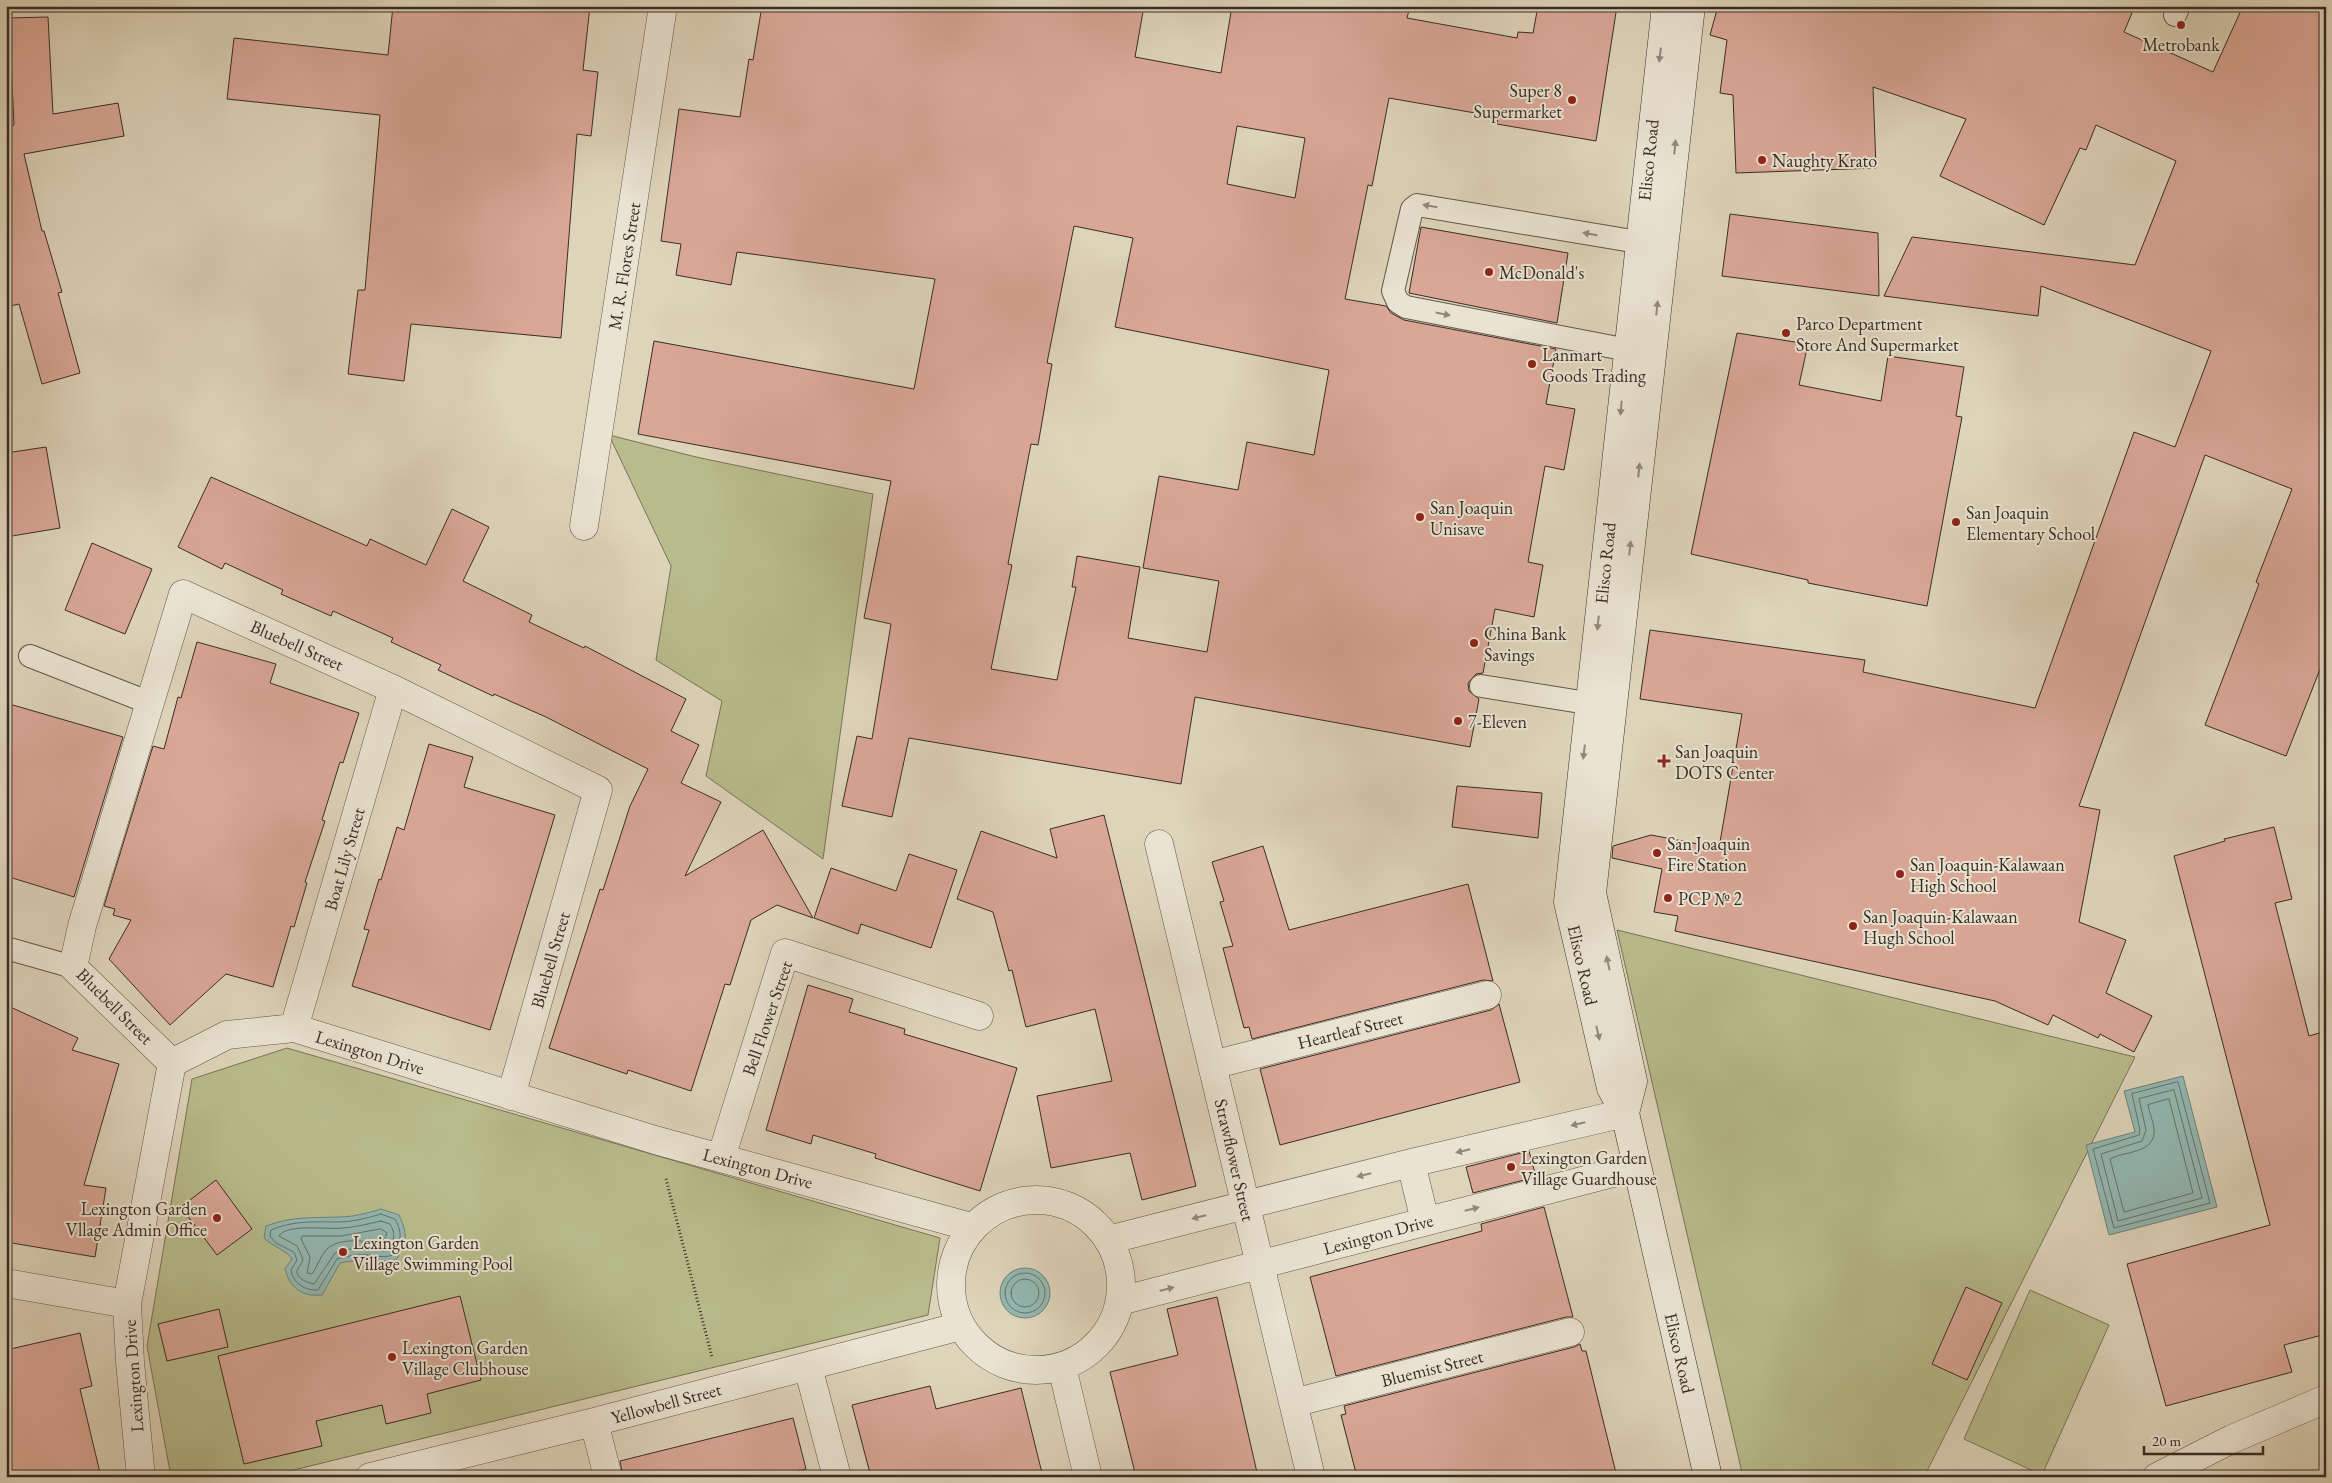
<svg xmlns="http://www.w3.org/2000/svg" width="2332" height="1483" viewBox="0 0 2332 1483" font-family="'EB Garamond',serif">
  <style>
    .green { fill: #b8bb8b; stroke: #787458 }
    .water { fill: #93b8b2; stroke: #6f807a }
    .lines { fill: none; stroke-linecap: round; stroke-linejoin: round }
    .shore { stroke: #66726c; stroke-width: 1 }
    .building { fill: #daa797; stroke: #382d25; fill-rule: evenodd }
    .lane-casing { stroke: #62574a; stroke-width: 24 }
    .street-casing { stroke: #62574a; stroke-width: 29 }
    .secondary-casing { stroke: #382d25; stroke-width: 29 }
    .path { stroke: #382d25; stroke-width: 3; stroke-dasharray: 1 2.5; stroke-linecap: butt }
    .lane { stroke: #eae3d2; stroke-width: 22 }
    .street { stroke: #eae3d2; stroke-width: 28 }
    .secondary { stroke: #eae3d2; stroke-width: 28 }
    .oneway { fill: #91887c }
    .poi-dot { fill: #8f2418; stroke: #eae3d2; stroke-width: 2 }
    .labels { text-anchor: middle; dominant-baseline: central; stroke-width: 4; stroke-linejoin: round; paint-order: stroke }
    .poi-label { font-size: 18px; fill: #382d25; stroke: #eae3d2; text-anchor: start }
    .street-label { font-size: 18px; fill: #382d25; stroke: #eae3d2 }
  </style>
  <rect width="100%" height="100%" fill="#ded4ba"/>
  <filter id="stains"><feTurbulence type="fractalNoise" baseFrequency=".004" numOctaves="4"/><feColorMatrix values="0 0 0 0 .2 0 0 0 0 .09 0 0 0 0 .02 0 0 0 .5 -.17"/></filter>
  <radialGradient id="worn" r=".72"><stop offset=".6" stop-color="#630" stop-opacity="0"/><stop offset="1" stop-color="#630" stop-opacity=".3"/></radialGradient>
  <path class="green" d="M609,435L696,457L873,494L823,859L706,776L722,701L656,660L671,566Z
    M1617,930L2135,1057L1924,1477H1743Z
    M287,1048L940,1238L928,1315L265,1477H171L147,1346L192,1079Z
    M2030,1290L2109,1325L2042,1475L1964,1439Z"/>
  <path class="water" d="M2183,1076L2217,1207L2109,1235L2086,1145L2135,1132L2124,1091Z
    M381,1209L399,1215C408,1235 407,1241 396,1260C377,1264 359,1258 340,1263L322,1295C302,1297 290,1288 285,1269L292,1259C289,1252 272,1246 264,1238L266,1226C293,1216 311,1218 339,1217C353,1217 368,1213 381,1209Z
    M1000 1293a25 25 0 1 1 50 0a25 25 0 1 1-50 0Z"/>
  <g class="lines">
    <path class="shore" d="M2178,1082L2210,1203L2114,1228L2093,1149L2139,1135L2140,1130L2132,1094Z
      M2174,1090L2202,1198L2118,1221L2101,1154L2142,1141L2146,1130L2139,1099Z
      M2169,1099L2193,1193L2124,1212L2110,1159C2124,1151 2157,1154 2154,1128C2153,1120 2149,1113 2148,1105Z
      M381,1214L395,1219C403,1233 401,1242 393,1255C383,1258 379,1256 369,1255C358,1254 348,1256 337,1259L318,1290C305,1291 293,1283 291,1270L297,1260L294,1252L276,1243L270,1236L271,1230C294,1220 315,1222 338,1222C353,1222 367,1218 381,1214Z
      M381,1221L390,1224C396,1234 394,1240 389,1250C382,1252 379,1250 372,1249C360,1247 347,1249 335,1253L314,1284C309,1283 296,1279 297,1271C298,1267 302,1264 303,1259L297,1246L279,1236C287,1223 328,1230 343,1228C356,1227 368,1224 381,1221Z
      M381,1229L387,1233L383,1243C366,1242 340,1236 326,1250C320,1257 317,1267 312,1274L307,1273L310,1257L301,1239L302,1236H341Z
      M1005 1293a20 20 0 1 1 40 0a20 20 0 1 1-40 0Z
      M1011 1293a14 14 0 1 1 28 0a14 14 0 1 1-28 0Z"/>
  </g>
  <path class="building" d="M393,6H590L583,70L598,72L591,136L577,134L561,338L411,324L404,381L348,374L358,290H365L380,115L227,99L234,38L388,55Z
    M762,6H1144L1135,57L1221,73L1232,6H1410L1407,18L1517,38L1518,32L1533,33L1538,6H1617L1596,141L1497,124L1498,117L1389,98L1372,186L1368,185L1345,299L1386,306L1391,313L1404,320L1556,349L1546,404L1575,409L1564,470L1545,466L1528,562L1543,565L1534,617L1495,609L1483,673L1476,674L1468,683L1469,691L1479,699L1470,747L1195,697L1181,784L909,738L892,817L842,806L857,736L872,739L891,624L864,618L891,481L638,434L654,341L914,389L935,279L737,252L731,285L676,275L681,244L661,241L679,109L740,117L749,59L753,60ZM1237,126L1305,138L1295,198L1227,184ZM1074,226L1133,238L1115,327L1329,370L1314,455L1247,442L1238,490L1159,476L1143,568L1219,581L1207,652L1128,638L1140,567L1077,556L1072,587H1076L1057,680L991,669L1012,565L1008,564L1031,444L1038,445L1052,364L1047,363Z
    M1718,6H2135L2124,32L2213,72L2243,6H2326V654L2286,756L2205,725L2259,584L2256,582L2292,489L2205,455L2079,806L2100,810L2079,922L2126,940L2106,993L2152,1016L2134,1052L2100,1034L2098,1038L2053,1015L2048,1025L1995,1001L1675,931L1678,916L1654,912L1662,869L1612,858L1613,846L1651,835L1719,848L1742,714L1640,699L1650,630L1865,660L1863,672L2035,708L2134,432L2175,447L2211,351L2041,286L2038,316L1884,296L1912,237L2135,265L2176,161L2096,125L2086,150L2080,148L2044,225L1940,176L1966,119L1873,87L1876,168L1736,173L1733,95L1720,93L1727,40L1710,35Z
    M48,17L53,114L118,103L124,136L24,154L42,231H44L62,292L58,293L80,373L42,384L19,304L6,307V131L14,125L9,18Z
    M1730,214L1878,233L1879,296L1722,276Z
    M1421,227L1568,253L1557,323L1409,293Z
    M1737,333L1808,344L1799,385L1881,401L1888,356L1964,367L1956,416L1962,417L1927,606L1808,583V580L1691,554Z
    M46,447L60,528L6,537V453Z
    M211,477L367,546L370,539L426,565L452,509L489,527L463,581L532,615L529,622L584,648L585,646L686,699L671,731L699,745L681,783L721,802L685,876L763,830L813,918L777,905L751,920L730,985L725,984L691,1091L628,1070L627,1074L549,1048L600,889L603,890L630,806L648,769L546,717L494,694L493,696L438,670L441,665L391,642L393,638L333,611L331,616L281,594L283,590L225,563L222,569L178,547Z
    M92,543L152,569L125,634L65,610Z
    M197,642L276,664L270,683L359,713L343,763L340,762L322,820L325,821L305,882L307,883L294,927L291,926L273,987L226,974L170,1025L109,959L131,920L113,915L115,909L104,906L153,746L164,749L178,697L181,698Z
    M6,703L123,737L74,897L6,876Z
    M429,744L473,757L464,787L555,815L490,1030L352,986L369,930L364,929L379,879L381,880L397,827L404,830Z
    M1457,786L1542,793L1538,838L1452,827Z
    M1104,815L1196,1186L1142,1200L1130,1153L1051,1168L1037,1096L1112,1081L1095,1009L1026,1027L1012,970L1009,971L993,912L957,899L981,831L1057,858L1050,829Z
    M2274,827L2292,899L2275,903L2309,1036L2326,1031V1334L2284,1345L2292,1372L2166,1406L2127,1264L2270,1225L2174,856L2225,841L2224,839Z
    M1263,846L1289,930L1468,884L1493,981L1483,980L1252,1039L1249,1027L1244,1028L1223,948L1233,946L1220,902L1224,901L1212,862Z
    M909,854L957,870L931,948L861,924L858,934L814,918L831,868L896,891Z
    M808,985L853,999L849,1012L905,1029L904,1034L1017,1068L980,1191L875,1158L876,1154L813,1135L811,1144L766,1130Z
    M1499,1004L1520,1082L1280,1145L1260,1069L1491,1010Z
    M6,1005L78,1038L72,1050L119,1064L84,1185L106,1188L95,1257L6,1242Z
    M1529,1151L1536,1177L1473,1193L1466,1167Z
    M216,1180L252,1229L217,1255L181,1207Z
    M1544,1207L1573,1317H1566L1336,1376L1310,1277L1482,1231L1481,1224Z
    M1966,1287L2002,1303L1967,1380L1932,1364Z
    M460,1296L481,1380L427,1394L431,1413L386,1424L382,1405L316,1421L322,1446L244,1464L218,1356Z
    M1217,1297L1258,1477H1136L1110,1372L1178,1355L1167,1309Z
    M219,1309L228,1347L167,1361L158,1324Z
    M80,1333L92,1386L80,1389L101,1477H6V1350Z
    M1580,1344L1582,1351H1586L1617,1477H1357L1341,1415L1346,1414L1344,1406L1574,1347Z
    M930,1386L936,1409L1021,1388L1043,1477H871L852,1405Z
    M793,1418L806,1469L774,1477H623L620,1461Z"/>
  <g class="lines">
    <g class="lane-casing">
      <path id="lane" d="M2175,15L2179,6
        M1628,350L1406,307L1398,302L1393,291L1412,209L1417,205L1638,242
        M30,656L150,703
        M1481,686L1606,706
        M6,948L73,967"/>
    </g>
    <g class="street-casing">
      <path id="street" d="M584,526L663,6
        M1159,844L1311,1477
        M294,1028L393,689
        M172,1063L73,967L82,926L183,594L393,689L598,790L511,1096
        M1212,1065L1487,995
        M721,1158L785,953L979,1016
        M1411,1163L1425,1221
        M951 1285a85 85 0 1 1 170 0a85 85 0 1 1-170 0Z
        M1108,1240L1411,1163L1625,1113
        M6,1283L127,1304
        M1120,1301L1636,1167
        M808,1367L837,1477
        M1062,1367L1088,1477
        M1293,1403L1570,1332
        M594,1422L608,1477
        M141,1477L130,1362L127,1304L172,1063L227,1035L294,1028L655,1140L971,1227
        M370,1477L594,1422L961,1326
        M2157,1477L2232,1439L2326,1399"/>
    </g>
    <g class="secondary-casing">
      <path id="secondary" d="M1666,6L1568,902L1611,1088L1625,1113L1708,1477
        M1625,1113L1633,1081L1592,893L1691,6"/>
    </g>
    <path class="path" d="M666,1179L712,1357"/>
    <use href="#lane" class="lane"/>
    <use href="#street" class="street"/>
    <use href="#secondary" class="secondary"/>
  </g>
  <defs><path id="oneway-solid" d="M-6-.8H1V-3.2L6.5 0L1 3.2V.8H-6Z" transform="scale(1.25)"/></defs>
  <g class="oneway">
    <use href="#oneway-solid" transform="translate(1660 55) rotate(97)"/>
    <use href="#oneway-solid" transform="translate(1675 147) rotate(-84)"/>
    <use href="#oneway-solid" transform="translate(1430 206) rotate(-170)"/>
    <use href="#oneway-solid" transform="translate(1590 234) rotate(-170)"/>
    <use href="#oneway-solid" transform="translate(1657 308) rotate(-84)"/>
    <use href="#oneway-solid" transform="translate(1443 314) rotate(11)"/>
    <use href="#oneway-solid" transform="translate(1621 408) rotate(96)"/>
    <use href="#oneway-solid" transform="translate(1639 470) rotate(-84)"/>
    <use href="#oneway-solid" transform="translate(1630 548) rotate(-84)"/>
    <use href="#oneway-solid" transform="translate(1598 623) rotate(96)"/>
    <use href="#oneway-solid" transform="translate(1584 752) rotate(97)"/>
    <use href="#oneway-solid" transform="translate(1608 963) rotate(-102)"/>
    <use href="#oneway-solid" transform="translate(1598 1033) rotate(77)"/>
    <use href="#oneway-solid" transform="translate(1578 1124) rotate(167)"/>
    <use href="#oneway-solid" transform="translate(1463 1151) rotate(167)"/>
    <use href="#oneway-solid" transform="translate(1364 1175) rotate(166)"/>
    <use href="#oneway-solid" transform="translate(1472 1209) rotate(-14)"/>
    <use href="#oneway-solid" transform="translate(1199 1217) rotate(166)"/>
    <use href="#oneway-solid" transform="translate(1167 1289) rotate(-14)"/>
  </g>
  <g class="poi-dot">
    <circle cx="2181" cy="25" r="5"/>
    <circle cx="1572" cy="100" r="5"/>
    <circle cx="1762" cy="160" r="5"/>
    <circle cx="1489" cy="272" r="5"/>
    <circle cx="1786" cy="333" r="5"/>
    <circle cx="1532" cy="364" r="5"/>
    <circle cx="1420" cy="517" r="5"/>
    <circle cx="1956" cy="522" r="5"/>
    <circle cx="1474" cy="643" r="5"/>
    <circle cx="1458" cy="721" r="5"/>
    <path d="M1661.5 753.5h5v5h5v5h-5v5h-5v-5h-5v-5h5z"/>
    <circle cx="1657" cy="853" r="5"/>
    <circle cx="1900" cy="874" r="5"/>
    <circle cx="1668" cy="898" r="5"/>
    <circle cx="1853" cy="926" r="5"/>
    <circle cx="1511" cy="1167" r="5"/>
    <circle cx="217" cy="1218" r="5"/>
    <circle cx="343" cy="1252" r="5"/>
    <circle cx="392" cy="1357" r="5"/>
  </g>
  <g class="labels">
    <g class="poi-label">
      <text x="2181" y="44" text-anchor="middle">Metrobank</text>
      <text x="1562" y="90" text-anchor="end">Super 8<tspan x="1562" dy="21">Supermarket</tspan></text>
      <text x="1772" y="160">Naughty Krato</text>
      <text x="1499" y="272">McDonald's</text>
      <text x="1796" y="323">Parco Department<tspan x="1796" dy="21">Store And Supermarket</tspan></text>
      <text x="1542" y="354">Lanmart<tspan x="1542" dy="21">Goods Trading</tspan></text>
      <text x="1430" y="507">San Joaquin<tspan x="1430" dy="21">Unisave</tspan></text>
      <text x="1966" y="512">San Joaquin<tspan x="1966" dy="21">Elementary School</tspan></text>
      <text x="1484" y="633">China Bank<tspan x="1484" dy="21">Savings</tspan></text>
      <text x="1468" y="721">7-Eleven</text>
      <text x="1675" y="751">San Joaquin<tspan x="1675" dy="21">DOTS Center</tspan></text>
      <text x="1667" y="843">San Joaquin<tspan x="1667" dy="21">Fire Station</tspan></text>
      <text x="1910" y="864">San Joaquin-Kalawaan<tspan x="1910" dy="21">High School</tspan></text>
      <text x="1678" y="898">PCP № 2</text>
      <text x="1863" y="916">San Joaquin-Kalawaan<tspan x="1863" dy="21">Hugh School</tspan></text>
      <text x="1521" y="1157">Lexington Garden<tspan x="1521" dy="21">Village Guardhouse</tspan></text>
      <text x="207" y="1208" text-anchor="end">Lexington Garden<tspan x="207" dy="21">Vllage Admin Office</tspan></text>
      <text x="353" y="1242">Lexington Garden<tspan x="353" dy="21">Village Swimming Pool</tspan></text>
      <text x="402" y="1347">Lexington Garden<tspan x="402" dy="21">Village Clubhouse</tspan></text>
    </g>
    <g class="street-label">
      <text transform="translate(1648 160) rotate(-84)">Elisco Road</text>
      <text transform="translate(624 266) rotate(-81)">M. R. Flores Street</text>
      <text transform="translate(1605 563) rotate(-84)">Elisco Road</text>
      <text transform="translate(297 645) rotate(24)">Bluebell Street</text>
      <text transform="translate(344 859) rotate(-74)">Boat Lily Street</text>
      <text transform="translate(550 960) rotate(-74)">Bluebell Street</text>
      <text transform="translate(1583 965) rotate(77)">Elisco Road</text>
      <text transform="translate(115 1006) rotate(45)">Bluebell Street</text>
      <text transform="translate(767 1018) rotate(-71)">Bell Flower Street</text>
      <text transform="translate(1350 1030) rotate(-14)">Heartleaf Street</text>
      <text transform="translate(370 1052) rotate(17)">Lexington Drive</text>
      <text transform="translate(1235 1160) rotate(77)">Strawflower Street</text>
      <text transform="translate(758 1168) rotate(15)">Lexington Drive</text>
      <text transform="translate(1378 1234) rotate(-15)">Lexington Drive</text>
      <text transform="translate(1680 1353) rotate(77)">Elisco Road</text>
      <text transform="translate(1432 1368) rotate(-14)">Bluemist Street</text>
      <text transform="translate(133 1376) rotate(-94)">Lexington Drive</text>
      <text transform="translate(666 1403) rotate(-15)">Yellowbell Street</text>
    </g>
  </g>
  <rect width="2332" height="1483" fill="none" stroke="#ded4ba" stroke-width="25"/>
  <rect x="8" y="8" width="2317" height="1468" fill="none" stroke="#382d25" stroke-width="2.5"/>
  <rect x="12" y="12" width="2307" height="1458" fill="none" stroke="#382d25"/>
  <path d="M2144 1446v8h119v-8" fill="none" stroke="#382d25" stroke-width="2.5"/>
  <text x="2152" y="1446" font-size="15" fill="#382d25" stroke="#eae3d2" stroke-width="4" paint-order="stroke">20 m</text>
  <rect width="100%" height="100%" filter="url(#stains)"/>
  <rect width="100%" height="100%" fill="url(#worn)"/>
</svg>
